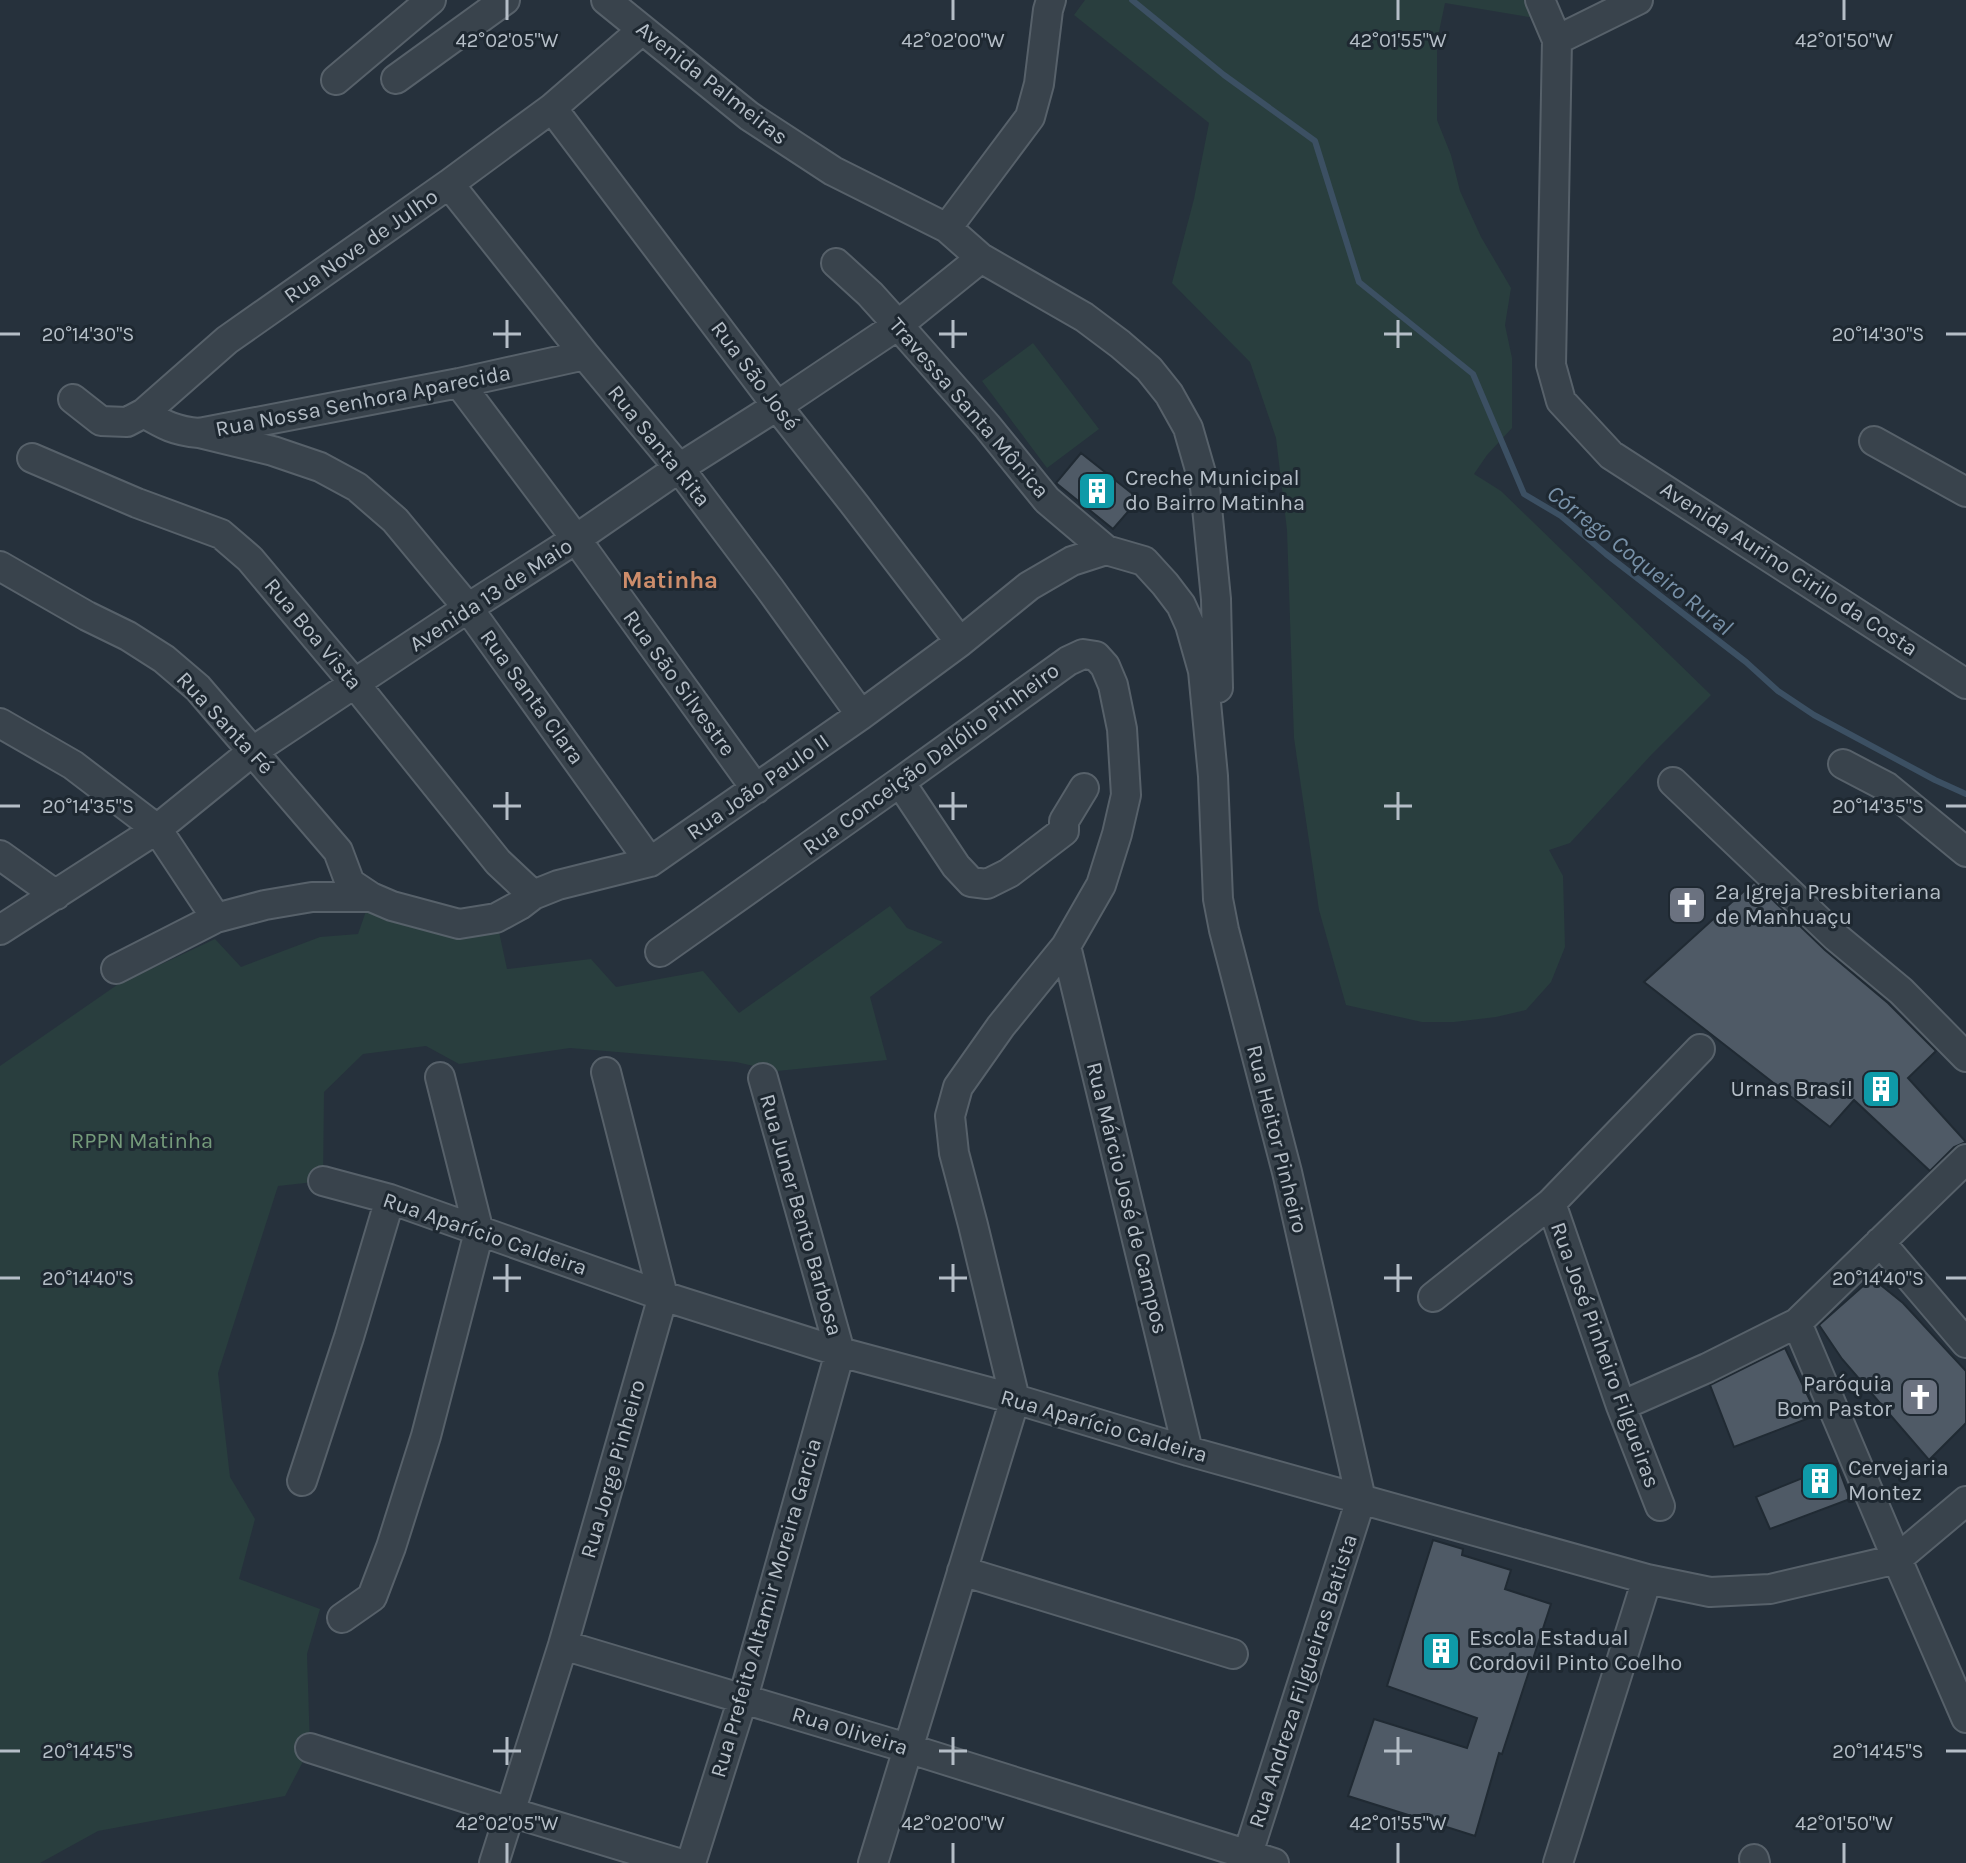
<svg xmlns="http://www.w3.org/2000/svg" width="1966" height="1863" viewBox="0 0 1966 1863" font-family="Karla,sans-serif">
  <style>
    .green { fill: #293e3e }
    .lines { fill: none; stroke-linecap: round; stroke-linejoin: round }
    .stream { stroke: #3c5063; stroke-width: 6 }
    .building { fill: #4f5a66; stroke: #202a33; stroke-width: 2 }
    .minor-casing { stroke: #57616a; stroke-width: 32 }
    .minor { stroke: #39434c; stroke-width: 28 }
    .ticks { fill: none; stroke: #b5bec7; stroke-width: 3 }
    .labels { text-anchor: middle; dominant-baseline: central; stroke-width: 6; stroke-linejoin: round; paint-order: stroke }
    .street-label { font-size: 22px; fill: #b5bec7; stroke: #1e2831 }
    .poi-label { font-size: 22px; fill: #b5bec7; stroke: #1e2831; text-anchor: start }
    .park-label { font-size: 22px; fill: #759b7b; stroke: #1e2831 }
    .water-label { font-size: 24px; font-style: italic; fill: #7891a8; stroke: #1e2831 }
    .neighbourhood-label { font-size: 24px; font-weight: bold; fill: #cd8d6b; stroke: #1e2831 }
    .ticks-label { font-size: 20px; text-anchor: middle; fill: #b5bec7; stroke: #1e2831; stroke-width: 6; stroke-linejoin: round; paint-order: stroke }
  </style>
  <rect width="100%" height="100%" fill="#26313c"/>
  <path class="green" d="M1085,0H1528L1535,18L1445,3L1437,41V120L1451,155L1460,191L1481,237L1511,288L1505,325L1512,358V428L1487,455L1474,474L1501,491L1711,695L1652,754L1570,843L1549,850L1563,876L1565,947L1551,982L1526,1010L1496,1017L1454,1022H1422L1346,1005L1319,910L1294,738L1287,530L1276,438L1250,362L1172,283L1194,199L1209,123L1074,15Z
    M1033,343L1099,429L1047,468L982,381Z
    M371,897L496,918L507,969L591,959L616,987L703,971L739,1013L890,906L907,928L943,942L870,997L887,1060L777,1071L736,1062L570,1048L459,1064L426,1046L363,1054L324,1092L323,1181L278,1186L218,1373L230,1477L255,1519L239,1579L320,1609L307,1654L310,1748L285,1796L98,1831L40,1863H0V1066L117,985L215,939L241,967L320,937L358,934Z"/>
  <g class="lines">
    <path class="stream" d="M1132,0L1224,75L1315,141L1359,282L1473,374L1524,494L1561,516L1606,554L1746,662L1778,691L1814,715L1935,780L1966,794"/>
  </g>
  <path class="building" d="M1081,453L1139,499L1113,529L1056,483Z
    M1754,882L1825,950L1888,1003L1936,1051L1908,1078L1966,1142L1954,1147L1930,1171L1854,1100L1830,1127L1644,982Z
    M1872,1278L1903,1303L1966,1371V1423L1929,1460L1842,1359L1819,1325Z
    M1785,1348L1817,1415L1734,1447L1710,1385Z
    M1837,1464L1850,1499L1770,1529L1756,1497Z
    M1433,1540L1463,1549L1462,1555L1511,1570L1505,1589L1551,1604L1502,1754L1499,1753L1475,1836L1348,1796L1374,1719L1467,1748L1477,1718L1387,1686Z"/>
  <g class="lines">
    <g class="minor-casing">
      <path id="minor" d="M606,0L749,116L833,171L947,228L981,258L1084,317L1120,344L1149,369L1169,394L1188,428L1205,487L1216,599L1218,688
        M1540,0L1557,40
        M1638,0L1557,40L1551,365L1561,401L1611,455L1966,684
        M396,79L505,0
        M336,80L431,0
        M552,108L777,406L855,505L960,642
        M449,184L585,355L679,468L770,589L861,715
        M947,228L1030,117L1039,84L1048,10L1051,0
        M836,263L870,294L898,325L987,426L1047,500L1106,550
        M459,383L576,539L756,789
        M73,399L101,421L127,422L144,413L227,340L449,184L552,108L642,30
        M144,413C164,425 175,431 199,433L459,383L585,355
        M199,433L273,451L320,467L357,487L395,520L468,608L650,862
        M1874,441L1966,492
        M32,458L137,503L221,534L250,559L355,684L498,862L533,895
        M0,566L87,616L128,636L164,659L198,688L338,851L350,883L371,897
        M0,723L73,765L157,829L216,918
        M1843,764L1887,787L1966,852
        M900,782L956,866L971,882L987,884L1009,873L1064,831V821L1084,788
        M1673,782L1836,937L1901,991L1966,1057
        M0,855L56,895
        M0,930L157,829L253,751L468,608L576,539L679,468L777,406L898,325L981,258
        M1066,946L1188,1451
        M660,952L900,782L1068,661L1083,654L1096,656L1105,666L1113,685L1122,729L1126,795L1117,834L1101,885L1066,946L1001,1026L958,1087L950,1116L954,1153L973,1225L1015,1399
        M116,969L216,918L265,905L312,897H371L392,906L459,924L496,918L520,905L533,895L558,885L650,862L861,715L960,642L1029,586L1072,561L1106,550L1144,561L1165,584L1181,605L1190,625L1203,671L1213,776L1218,899L1224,930L1287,1172L1361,1499
        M323,1181L390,1199L663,1296L840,1352L1015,1399L1188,1451L1647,1579L1710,1592L1770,1589L1897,1559L1966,1501
        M1551,1203L1621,1406L1660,1506
        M1880,1242L1966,1343
        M1433,1297L1551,1203L1700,1049
        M1797,1323L1897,1559L1966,1718
        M1621,1406L1707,1368L1797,1323L1966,1159
        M302,1481L349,1337L390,1199
        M962,1571L1233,1654
        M342,1618L372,1597L391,1547L426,1436L479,1232L440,1077
        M563,1645L907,1748L1274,1863
        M310,1748L510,1812L678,1863
        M1754,1859L1755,1863
        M494,1863L563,1645L663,1296L606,1072
        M691,1863L743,1698L840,1352L763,1078
        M873,1863L1015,1399
        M1245,1863L1361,1499
        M1558,1863L1647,1579"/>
    </g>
    <use href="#minor" class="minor"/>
  </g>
  <path class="ticks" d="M507,0V20M953,0V20M1398,0V20M1844,0V20M507,320V348M953,320V348M1398,320V348M0,334H20M493,334H521M939,334H967M1384,334H1412M1946,334H1966M507,792V820M953,792V820M1398,792V820M0,806H20M493,806H521M939,806H967M1384,806H1412M1946,806H1966M507,1264V1292M953,1264V1292M1398,1264V1292M0,1278H20M493,1278H521M939,1278H967M1384,1278H1412M1946,1278H1966M507,1737V1765M953,1737V1765M1398,1737V1765M0,1751H20M493,1751H521M939,1751H967M1384,1751H1412M1946,1751H1966M507,1843V1863M953,1843V1863M1398,1843V1863M1844,1843V1863"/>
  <defs>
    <g id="building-square" transform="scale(2)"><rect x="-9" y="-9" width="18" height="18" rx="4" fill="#0f9aa8" stroke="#1e2831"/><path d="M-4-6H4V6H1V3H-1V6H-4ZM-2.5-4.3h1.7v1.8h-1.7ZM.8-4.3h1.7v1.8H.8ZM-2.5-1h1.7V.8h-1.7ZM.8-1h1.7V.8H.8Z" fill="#fff"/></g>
    <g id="church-square" transform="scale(2)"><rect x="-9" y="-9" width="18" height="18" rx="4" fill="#6b7280" stroke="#1e2831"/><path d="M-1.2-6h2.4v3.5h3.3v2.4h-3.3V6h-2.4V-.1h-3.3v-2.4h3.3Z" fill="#fff"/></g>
  </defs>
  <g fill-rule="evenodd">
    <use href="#building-square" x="1097" y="491"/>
    <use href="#church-square" x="1687" y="905"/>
    <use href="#building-square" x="1881" y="1089"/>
    <use href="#church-square" x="1920" y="1397"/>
    <use href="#building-square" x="1820" y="1481"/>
    <use href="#building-square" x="1441" y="1651"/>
  </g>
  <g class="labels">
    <g class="street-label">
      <text transform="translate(712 83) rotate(38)">Avenida Palmeiras</text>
      <text transform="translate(361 246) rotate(-35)">Rua Nove de Julho</text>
      <text transform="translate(755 376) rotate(53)">Rua São José</text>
      <text transform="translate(363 401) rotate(-11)">Rua Nossa Senhora Aparecida</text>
      <text transform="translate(969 408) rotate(49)">Travessa Santa Mônica</text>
      <text transform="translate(659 446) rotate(51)">Rua Santa Rita</text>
      <text transform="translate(1789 569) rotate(33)">Avenida Aurino Cirilo da Costa</text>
      <text transform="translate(491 595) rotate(-33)">Avenida 13 de Maio</text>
      <text transform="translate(313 634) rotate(50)">Rua Boa Vista</text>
      <text transform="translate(679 683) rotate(54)">Rua São Silvestre</text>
      <text transform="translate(532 697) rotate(54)">Rua Santa Clara</text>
      <text transform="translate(225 723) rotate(47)">Rua Santa Fé</text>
      <text transform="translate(931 759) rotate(-36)">Rua Conceição Dalólio Pinheiro</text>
      <text transform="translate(758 787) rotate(-35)">Rua João Paulo II</text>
      <text transform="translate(1277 1139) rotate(76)">Rua Heitor Pinheiro</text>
      <text transform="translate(1127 1198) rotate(76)">Rua Márcio José de Campos</text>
      <text transform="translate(801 1215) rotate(74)">Rua Juner Bento Barbosa</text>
      <text transform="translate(485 1234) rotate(19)">Rua Aparício Caldeira</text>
      <text transform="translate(1605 1355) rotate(70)">Rua José Pinheiro Filgueiras</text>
      <text transform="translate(1104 1426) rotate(16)">Rua Aparício Caldeira</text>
      <text transform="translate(613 1469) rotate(-74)">Rua Jorge Pinheiro</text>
      <text transform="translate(766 1608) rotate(-74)">Rua Prefeito Altamir Moreira Garcia</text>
      <text transform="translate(1303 1681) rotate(-72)">Rua Andreza Filgueiras Batista</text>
      <text transform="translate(850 1731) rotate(17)">Rua Oliveira</text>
    </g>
    <g class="poi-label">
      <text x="1125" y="478">Creche Municipal<tspan x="1125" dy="25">do Bairro Matinha</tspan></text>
      <text x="1715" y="892">2ª Igreja Presbiteriana<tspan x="1715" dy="25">de Manhuaçu</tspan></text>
      <text x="1853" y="1089" text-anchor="end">Urnas Brasil</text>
      <text x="1892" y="1384" text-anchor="end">Paróquia<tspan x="1892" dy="25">Bom Pastor</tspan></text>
      <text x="1848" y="1468">Cervejaria<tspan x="1848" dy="25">Montez</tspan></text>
      <text x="1469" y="1638">Escola Estadual<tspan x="1469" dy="25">Cordovil Pinto Coelho</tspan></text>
    </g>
    <g class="park-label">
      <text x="142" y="1141">RPPN Matinha</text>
    </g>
    <g class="water-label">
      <text transform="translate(1640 560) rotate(38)">Córrego Coqueiro Rural</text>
    </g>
    <g class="neighbourhood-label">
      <text x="670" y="580">Matinha</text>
    </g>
  </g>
  <g class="ticks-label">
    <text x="507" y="47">42°02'05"W</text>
    <text x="953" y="47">42°02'00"W</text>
    <text x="1398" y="47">42°01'55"W</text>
    <text x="1844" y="47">42°01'50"W</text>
    <text x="88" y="341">20°14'30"S</text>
    <text x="1878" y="341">20°14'30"S</text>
    <text x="88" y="813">20°14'35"S</text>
    <text x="1878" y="813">20°14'35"S</text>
    <text x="88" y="1285">20°14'40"S</text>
    <text x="1878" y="1285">20°14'40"S</text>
    <text x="88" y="1758">20°14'45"S</text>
    <text x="1878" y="1758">20°14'45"S</text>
    <text x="507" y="1830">42°02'05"W</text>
    <text x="953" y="1830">42°02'00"W</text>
    <text x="1398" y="1830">42°01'55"W</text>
    <text x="1844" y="1830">42°01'50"W</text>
  </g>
</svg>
